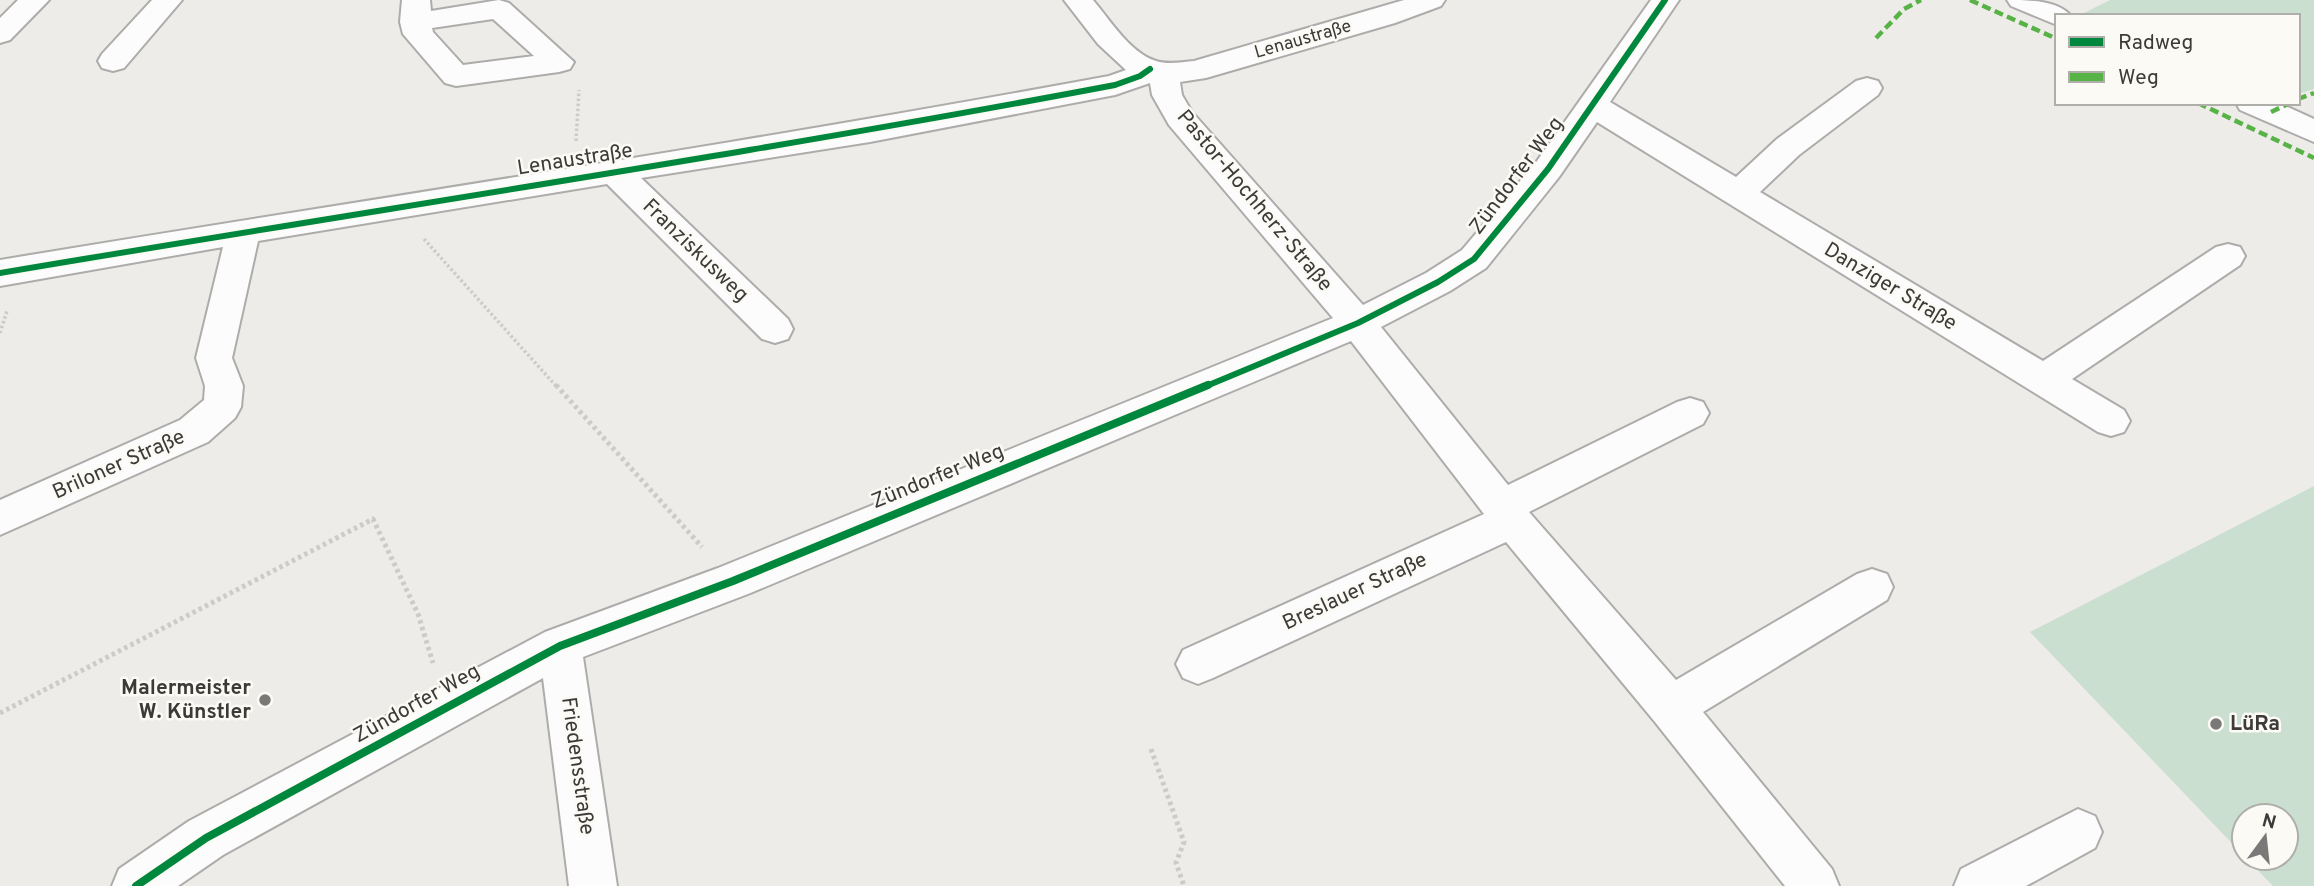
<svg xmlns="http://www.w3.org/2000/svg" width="2314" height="886" viewBox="0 0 2314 886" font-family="Overpass,sans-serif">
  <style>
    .green { fill: #cadfd0 }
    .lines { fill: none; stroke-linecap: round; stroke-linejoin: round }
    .minor-casing { stroke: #aeacaa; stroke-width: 4 }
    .path-far1 { stroke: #cccbca; stroke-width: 3.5; stroke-dasharray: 2.5 2.5; stroke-linecap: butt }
    .path { stroke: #cccbca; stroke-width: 5; stroke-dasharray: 3.5 3.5; stroke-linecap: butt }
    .minor { fill: #fcfcfc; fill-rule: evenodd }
    .quiet { stroke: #57b346; stroke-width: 4.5; stroke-dasharray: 9 4.5; stroke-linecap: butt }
    .cycleway-far1-casing { stroke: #fcfaf5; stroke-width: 10 }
    .cycleway-casing { stroke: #fcfaf5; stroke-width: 12 }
    .cycleway-far1 { stroke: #00873e; stroke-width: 6 }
    .cycleway { stroke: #00873e; stroke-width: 8 }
    .poi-dot { fill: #7a7977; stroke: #fcfaf5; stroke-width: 2.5 }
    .labels { text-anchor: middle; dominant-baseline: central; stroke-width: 5; stroke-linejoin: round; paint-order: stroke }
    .far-street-label { font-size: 18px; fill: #3c3b39; stroke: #fcfaf5 }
    .street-label { font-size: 21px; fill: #3c3b39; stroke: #fcfaf5 }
    .poi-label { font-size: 21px; font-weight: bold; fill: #3c3b39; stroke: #fcfaf5; text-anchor: end }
  </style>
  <rect width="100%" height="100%" fill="#eeece9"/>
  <path class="green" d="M2110,0H2314V89L2298,94V16L2082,14Z
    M2314,486V886H2273L2246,858H2286V816H2244V856L2030,632Z"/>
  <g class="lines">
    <g class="minor-casing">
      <path id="minor" d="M18,0H49L10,40L0,43V18Z
        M152,0H182L124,68L113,71L102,68L98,61L102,54Z
        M402,0H430L431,11L499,0L509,3L574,62L570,69L559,72L456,86L445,83L403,34L400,22ZM493,19L534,56L463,65L433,32L432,28Z
        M1064,0H1093C1110,20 1130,53 1156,61C1168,65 1182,62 1194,61L1404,0H1445L1441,6L1395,23L1206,78L1180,82L1182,95L1192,112L1363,305L1426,273L1462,250L1537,161L1651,0H1679L1610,102L1736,177L1777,139L1856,81L1867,78L1878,81L1882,88L1878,95L1799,155L1760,192L2043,361L2216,247L2228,244L2240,247L2245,256L2240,265L2072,379L2124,410L2130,421L2124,432L2111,436L2098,432L1597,122L1559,177L1486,268L1450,291L1381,327L1508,485L1677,402L1690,398L1703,402L1709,413L1703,424L1529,512L1676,680L1857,574L1872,569L1887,574L1893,587L1887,600L1703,712L1832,869L1839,886H1785L1655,722L1506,542L1213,678L1198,684L1183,678L1176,664L1183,650L1484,514L1351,341L748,594L583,657L617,886H569L543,678L223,855L178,886H112L119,869L189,821L545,632L718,568L1333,318L1169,125L1152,95L1150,83L1115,95L870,142L641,178L788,319L793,329L788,339L775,343L762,339L607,184L258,241L232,358L243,386L241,407L235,418L208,442L0,535V500L180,420L204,400L205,386L196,358L223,247L0,286V260C370,199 741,144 1109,76L1126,70L1098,44Z
        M2007,0C2028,0 2058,0 2071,16H2057V25L2011,6Z
        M2236,103H2279L2314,119V142L2240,110Z
        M2078,809L2095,816L2102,832L2095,848L2026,886H1954L1961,869Z"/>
    </g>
    <path class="path-far1" d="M576,141L579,90
      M424,239L557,387
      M0,333L7,311"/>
    <path class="path" d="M556,385L702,547
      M0,713L373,519L418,614L433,663
      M1151,749L1184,842L1176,863L1184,886"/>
    <use href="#minor" class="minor"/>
    <path class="quiet" d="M1970,0L2057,39
      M1876,38L1904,9L1921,0
      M2298,99L2314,93
      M2198,103L2314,158
      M2271,112L2290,103"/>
    <g class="cycleway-far1-casing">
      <path id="cycleway-far1" d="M0,273C372,210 745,155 1115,85L1140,76L1150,69
        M1204,387L1358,323L1438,282L1474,259L1548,169L1665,0"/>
    </g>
    <g class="cycleway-casing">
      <path id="cycleway" d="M136,886L206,838L560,646L733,581L1208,385"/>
    </g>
    <use href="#cycleway-far1" class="cycleway-far1"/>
    <use href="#cycleway" class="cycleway"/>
  </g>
  <g class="poi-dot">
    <circle cx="265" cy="700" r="7"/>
    <circle cx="2216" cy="724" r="7"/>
  </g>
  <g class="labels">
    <g class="far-street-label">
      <text transform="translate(1303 40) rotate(-16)">Lenaustraße</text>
    </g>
    <g class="street-label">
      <text transform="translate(575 160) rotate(-9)">Lenaustraße</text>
      <text transform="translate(1517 176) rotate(-53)">Zündorfer Weg</text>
      <text transform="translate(1254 201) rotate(50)">Pastor-Hochherz-Straße</text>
      <text transform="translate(695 251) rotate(44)">Franziskusweg</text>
      <text transform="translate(1890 287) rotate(31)">Danziger Straße</text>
      <text transform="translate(119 465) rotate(-24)">Briloner Straße</text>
      <text transform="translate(938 477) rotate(-22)">Zündorfer Weg</text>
      <text transform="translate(1355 592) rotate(-25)">Breslauer Straße</text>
      <text transform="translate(417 704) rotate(-29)">Zündorfer Weg</text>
      <text transform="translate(577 766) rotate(82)">Friedensstraße</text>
    </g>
    <g class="poi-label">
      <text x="251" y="688">Malermeister<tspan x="251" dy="24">W. Künstler</tspan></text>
      <text x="2230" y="724" text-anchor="start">LüRa</text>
    </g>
  </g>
  <rect x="2055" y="14" width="245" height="91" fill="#fcfaf5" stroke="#afaeaa" stroke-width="2"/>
  <rect x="2069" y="37" width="35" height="10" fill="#00873e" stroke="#afaeaa" stroke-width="2"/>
  <text x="2118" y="49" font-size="21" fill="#3c3b39">Radweg</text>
  <rect x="2069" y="72" width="35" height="10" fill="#57b346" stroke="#afaeaa" stroke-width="2"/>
  <text x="2118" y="84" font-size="21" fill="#3c3b39">Weg</text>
  <g transform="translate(2265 837) rotate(15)"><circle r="33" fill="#fcfaf5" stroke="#afaeaa" stroke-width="2"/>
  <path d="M0-5L12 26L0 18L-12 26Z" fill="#7a7977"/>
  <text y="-10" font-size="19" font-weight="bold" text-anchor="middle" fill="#3c3b39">N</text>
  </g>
</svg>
